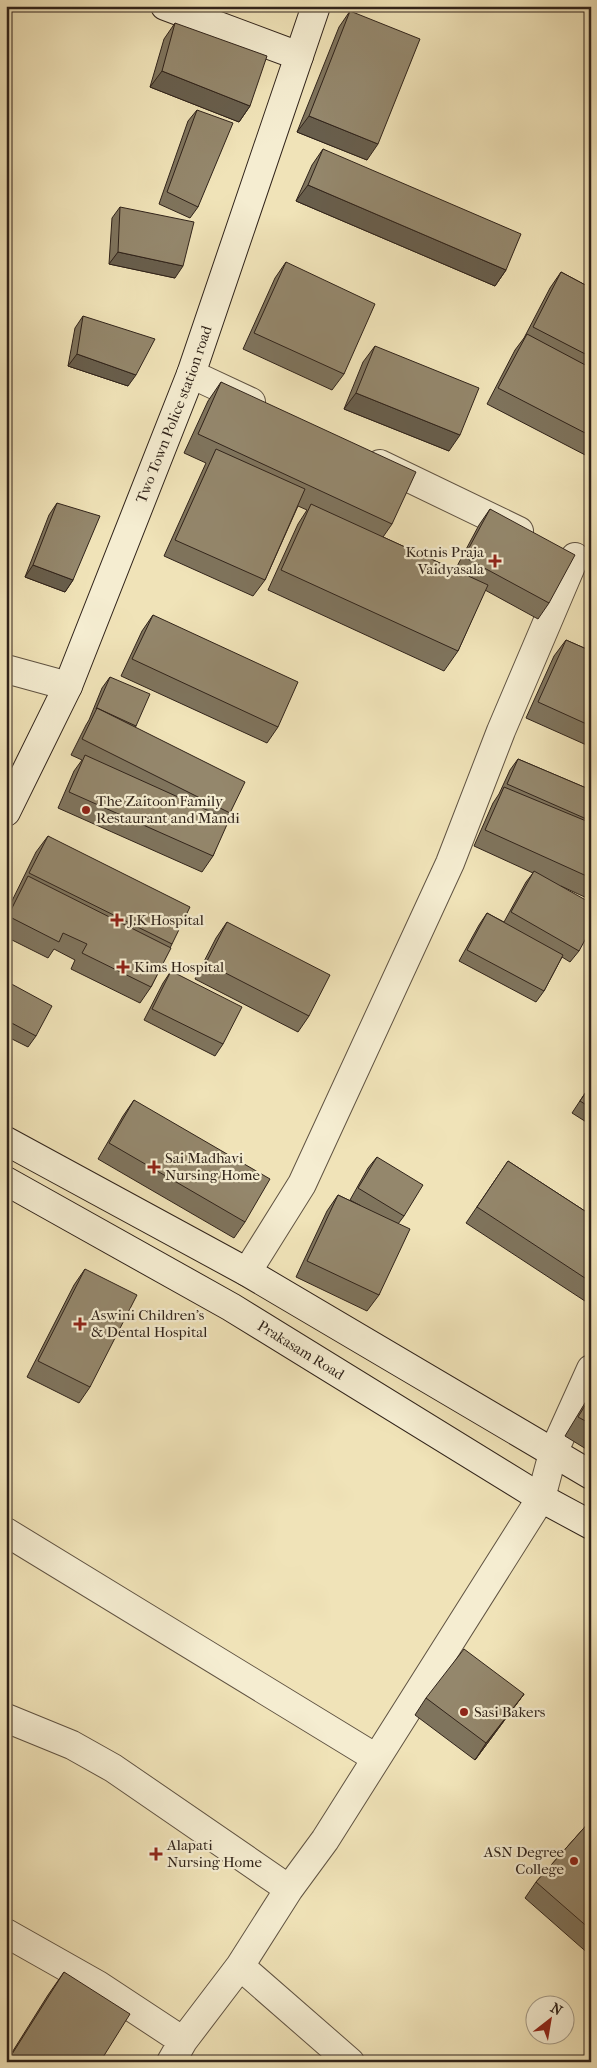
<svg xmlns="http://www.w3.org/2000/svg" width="597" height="2068" viewBox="0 0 597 2068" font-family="'IM FELL French Canon',serif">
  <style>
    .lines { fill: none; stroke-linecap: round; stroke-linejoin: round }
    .street-casing { stroke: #605342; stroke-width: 30 }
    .secondary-casing { stroke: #30231a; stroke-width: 30 }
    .street { stroke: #f5edd1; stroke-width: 28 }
    .secondary { stroke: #f5edd1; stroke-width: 28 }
    .wall { fill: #7f745d; stroke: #30231a }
    .shaded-wall { fill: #685e4c; stroke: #30231a }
    .building { fill: #94876c; stroke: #30231a }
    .poi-dot { fill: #8f2418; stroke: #f5edd1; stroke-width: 2 }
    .labels { text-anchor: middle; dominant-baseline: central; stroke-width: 4.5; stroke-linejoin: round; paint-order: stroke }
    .street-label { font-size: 15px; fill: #30231a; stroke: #f5edd1 }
    .poi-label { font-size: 15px; fill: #30231a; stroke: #f5edd1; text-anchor: start }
  </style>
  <rect width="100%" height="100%" fill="#f0e3b8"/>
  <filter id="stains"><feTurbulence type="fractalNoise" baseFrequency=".004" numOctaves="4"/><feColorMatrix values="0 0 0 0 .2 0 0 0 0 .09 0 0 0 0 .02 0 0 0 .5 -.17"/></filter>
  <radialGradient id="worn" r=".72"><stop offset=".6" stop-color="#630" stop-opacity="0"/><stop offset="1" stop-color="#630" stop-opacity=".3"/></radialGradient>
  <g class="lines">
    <g class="street-casing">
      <path id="street" d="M191,374L251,402
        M380,464L519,531
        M6,669L68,686
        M247,1272L302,1184L450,863L501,731L575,557
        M6,1532L376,1758
        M6,1718L72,1745L113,1768L289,1889
        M6,1933L98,1985L183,2041
        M240,1966L350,2062
        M171,2062L183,2041L240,1966L289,1889L325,1840L541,1498L553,1453L591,1369"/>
    </g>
    <g class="secondary-casing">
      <g id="secondary">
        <path d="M165,6L299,56"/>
        <path id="s1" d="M6,812L68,686L191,374L316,6"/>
        <path d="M6,1141L247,1272L591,1475"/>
        <path id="s2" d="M6,1181L231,1307L541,1498L591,1525"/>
      </g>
    </g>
    <use href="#street" class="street"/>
    <use href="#secondary" class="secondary"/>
  </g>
  <path class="wall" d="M350,11L367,160L297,132L339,27Z
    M175,23L250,106L239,122L150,87L164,39Z
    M197,110L198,207L190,218L159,204L188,121Z
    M323,149L506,270L495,286L296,201L312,165Z
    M120,207L175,278L109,264L112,218Z
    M591,219V231L586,229Z
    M286,262L344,374L332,390L243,349L275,278Z
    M561,272L591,288V458L487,404L515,350L524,338L550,288Z
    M83,316L128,386L68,366L75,328Z
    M375,346L449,451L344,409L363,362Z
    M221,382L392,524L383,537L455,570L479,525L490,509L549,603L538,619L485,590L458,651L444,671L268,590L298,524L307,510L298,506L265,580L253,596L164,556L206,463L184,453L208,401Z
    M57,503L73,580L65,592L25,577L49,515Z
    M153,615L278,727L267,743L121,676L142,631Z
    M566,640L591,651V747L526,718L554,656Z
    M110,677L136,726L135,728L230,813L226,818L213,856L202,872L58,808L74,771L82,760L71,755L86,725L89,720L102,688Z
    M518,759L591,790V900L561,886L579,951L570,962L562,957L544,991L536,1002L459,961L479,925L487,913L504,922L526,882L533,873L474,846L493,803L499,794L510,770Z
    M48,836L172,944L151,987L140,1003L71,969L75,960L54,949L48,958L6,937V913L36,852Z
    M227,922L309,1016L298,1032L195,979L216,938Z
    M171,971L223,1044L215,1056L144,1020L163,983Z
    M6,981L36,1036L28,1047L6,1036Z
    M591,1084V1125L572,1113Z
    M134,1100L245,1222L234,1238L98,1159L123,1116Z
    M377,1157L404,1216L398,1224L379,1295L367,1311L296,1277L327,1211L338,1195L361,1206L350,1200L368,1168Z
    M508,1161L591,1215V1305L466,1223Z
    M85,1269L90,1387L79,1403L27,1377L74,1285Z
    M591,1393V1452L565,1436Z
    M524,1694L475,1760L415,1715L426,1698Z
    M591,1820V1956L525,1898L536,1882Z
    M64,1972L100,2062H6L48,1995Z"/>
  <path class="shaded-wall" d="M162,71L250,106L239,122L150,87Z
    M309,116L378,144L367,160L297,132Z
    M308,185L506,270L495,286L296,201Z
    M118,252L183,266L175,278L109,264Z
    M77,354L136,375L128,386L68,366Z
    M356,393L460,435L449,451L344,409Z
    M33,565L73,580L65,592L25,577Z
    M524,1694L512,1710L475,1760L486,1743Z"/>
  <path class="building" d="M350,11L420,39L378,144L309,116Z
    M175,23L267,56L250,106L162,71Z
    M197,110L233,123L198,207L167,192Z
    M323,149L521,234L506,270L308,185Z
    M120,207L194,222L183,266L118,252Z
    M286,262L375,304L344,374L254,333Z
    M561,272L591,288V357L533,327Z
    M83,316L155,339L136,375L77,354Z
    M527,334L591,368V436L498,388Z
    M375,346L479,388L460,435L356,393Z
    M221,382L416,472L392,524L198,434Z
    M216,449L305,489L265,580L175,540Z
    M57,503L100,516L73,580L33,565Z
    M311,504L488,585L458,651L281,570Z
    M490,509L575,555L549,603L464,557Z
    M153,615L298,682L278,727L132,659Z
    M566,640L591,651V726L538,702Z
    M110,677L150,694L136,726L97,708L96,709Z
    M97,708L245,782L230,813L82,739Z
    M85,755L229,820L213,856L69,792Z
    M518,759L591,790V821L507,784Z
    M504,787L591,823V878L485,830Z
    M48,836L190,907L172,944L29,873Z
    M534,871L591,903V929L579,951L511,912Z
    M28,876L171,948L151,987L82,953L87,944L63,933L59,942L8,916Z
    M487,913L563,955L544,991L467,950Z
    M227,922L330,975L309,1016L206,963Z
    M171,971L242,1007L223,1044L152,1009Z
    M6,981L52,1006L36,1036L6,1020Z
    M591,1085V1108L580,1101Z
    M134,1100L270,1179L245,1222L109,1143Z
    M377,1157L423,1185L404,1216L358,1188Z
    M508,1161L591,1215V1282L477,1207Z
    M338,1195L410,1229L379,1295L307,1261Z
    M85,1269L137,1295L90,1387L38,1361Z
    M591,1396V1424L578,1417Z
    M464,1649L524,1694L486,1743L426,1698Z
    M591,1820V1930L536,1882Z
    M64,1972L130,2014L100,2062H7Z"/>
  <g class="poi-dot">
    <path d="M492.5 553.5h5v5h5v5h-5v5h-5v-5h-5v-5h5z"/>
    <circle cx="86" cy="810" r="5"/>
    <path d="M114.5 912.5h5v5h5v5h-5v5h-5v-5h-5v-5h5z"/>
    <path d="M120.5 959.5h5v5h5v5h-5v5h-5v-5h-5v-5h5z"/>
    <path d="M151.5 1159.5h5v5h5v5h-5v5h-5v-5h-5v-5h5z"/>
    <path d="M77.5 1316.5h5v5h5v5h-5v5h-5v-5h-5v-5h5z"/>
    <circle cx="464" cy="1712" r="5"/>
    <path d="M153.5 1846.5h5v5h5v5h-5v5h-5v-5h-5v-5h5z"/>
    <circle cx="574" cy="1861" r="5"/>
  </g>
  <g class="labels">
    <g class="street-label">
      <text stroke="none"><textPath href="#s1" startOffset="432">Two Town Police station road</textPath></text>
      <text stroke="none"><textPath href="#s2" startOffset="340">Prakasam Road</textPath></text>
    </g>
    <g class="poi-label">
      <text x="484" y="552" text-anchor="end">Kotnis Praja<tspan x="484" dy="17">Vaidyasala</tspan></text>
      <text x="96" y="801">The Zaitoon Family<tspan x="96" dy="17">Restaurant and Mandi</tspan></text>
      <text x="128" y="920">J.K Hospital</text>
      <text x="134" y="967">Kims Hospital</text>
      <text x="165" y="1158">Sai Madhavi<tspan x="165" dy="17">Nursing Home</tspan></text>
      <text x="91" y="1315">Aswini Children's<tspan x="91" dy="17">&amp; Dental Hospital</tspan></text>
      <text x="474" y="1712">Sasi Bakers</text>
      <text x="167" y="1845">Alapati<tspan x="167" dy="17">Nursing Home</tspan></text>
      <text x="564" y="1852" text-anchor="end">ASN Degree<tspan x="564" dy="17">College</tspan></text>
    </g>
  </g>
  <rect width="597" height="2068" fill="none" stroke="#f0e3b8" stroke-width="25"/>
  <rect x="8" y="8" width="582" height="2053" fill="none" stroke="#30231a" stroke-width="2.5"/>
  <rect x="12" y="12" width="572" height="2043" fill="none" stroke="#30231a"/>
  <g transform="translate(550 2020) rotate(31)"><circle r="24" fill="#f5edd1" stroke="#a69c88"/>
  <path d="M0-4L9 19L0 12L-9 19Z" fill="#8f2418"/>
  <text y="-8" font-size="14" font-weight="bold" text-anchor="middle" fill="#30231a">N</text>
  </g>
  <rect width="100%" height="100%" filter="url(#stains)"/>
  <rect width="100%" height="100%" fill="url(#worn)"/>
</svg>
